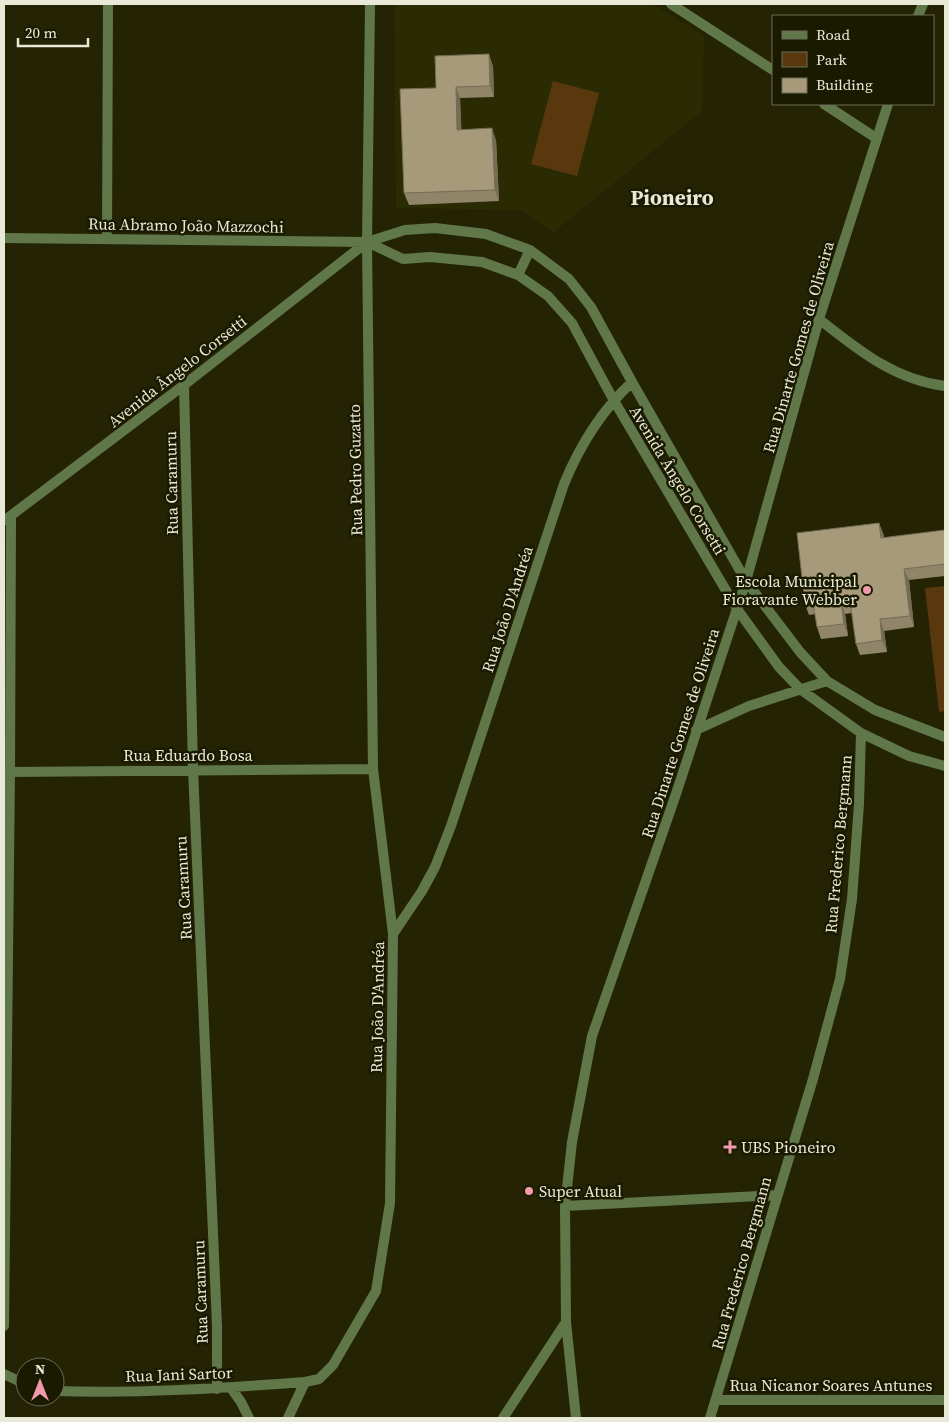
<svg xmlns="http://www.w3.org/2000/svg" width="949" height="1422" viewBox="0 0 949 1422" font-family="'Source Serif 4',serif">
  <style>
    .built { fill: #2b2b03 }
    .green { fill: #59380e }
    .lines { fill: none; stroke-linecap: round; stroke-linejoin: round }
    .street { stroke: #607749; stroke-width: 10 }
    .wall { fill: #908469 }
    .shaded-wall { fill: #756c55 }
    .building { fill: #a79a7a; stroke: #756c55 }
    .poi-dot { fill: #f29aac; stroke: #1a1a00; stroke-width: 2 }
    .labels { text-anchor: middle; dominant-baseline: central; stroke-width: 5; stroke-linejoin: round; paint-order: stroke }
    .street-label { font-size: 16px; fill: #e8e9d7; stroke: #1a1a00 }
    .poi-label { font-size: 16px; fill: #e8e9d7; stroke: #1a1a00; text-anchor: start }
    .district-label { font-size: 21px; font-weight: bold; fill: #e8e9d7; stroke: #1a1a00 }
  </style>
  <rect width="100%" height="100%" fill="#242405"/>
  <path class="built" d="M394,4H653L704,36L702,111L554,232L520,210L396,208Z"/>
  <path class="green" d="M553,81L599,93L577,176L531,164Z
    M945,586V711L939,712L925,588Z"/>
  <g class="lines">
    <path class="street" d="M370,4L367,242L373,769L393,934
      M671,4L773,70
      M918,16L923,4
      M824,104L876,138
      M4,238L367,242L405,230L435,228L486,234L530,250L569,279L591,307L632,382L746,581L800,652L827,681L875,710L945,737
      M107,239L108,4
      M367,242L403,259L430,257L482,262L518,275L548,296L572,323L613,399L737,609L779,667L800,689L861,733L909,756L945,766
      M518,275L530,250
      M819,319C858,350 895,380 945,386
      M184,385L193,769L217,1326V1389
      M5,520L184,385L367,242
      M696,730L749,706L827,681
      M5,772L373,769
      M565,1206L777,1195
      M566,1322L576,1418
      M4,1326L10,772L11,516
      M4,1374L25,1384
      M231,1388L241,1402L249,1418
      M55,1391C138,1394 222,1388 305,1382
      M717,1400H945
      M288,1418L305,1382L319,1379L333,1365L376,1291L390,1203L393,934L422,891L435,867L451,826L564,484C580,445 601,411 632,382
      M503,1418L566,1322L565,1206L572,1142L592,1036L676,794L746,581L819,319L888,104
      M710,1418L813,1079L840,979L852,899L859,804L861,733"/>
  </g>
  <path class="wall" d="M493,66L494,97L460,98L461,130L496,140L499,201L409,205L404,193L436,88Z
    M879,523L884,538L945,530V576L909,580L914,627L884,631L887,652L860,655L856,644L852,613L845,614L848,636L821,639L817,627L815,614L809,615L805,604Z"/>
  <path class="shaded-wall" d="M489,54L493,66L494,97L490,86Z
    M456,87L460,98L462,141L457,130Z
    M492,128L496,140L499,201L495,190Z
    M879,523L884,535L885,549L881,538Z
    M904,569L909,580L914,627L910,616Z
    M841,602L845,614L848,636L844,624Z
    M880,619L884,631L887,652L882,640Z"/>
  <path class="building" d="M489,54L490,86L456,87L457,130L492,128L495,190L404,193L400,89L436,88L435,56Z
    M879,523L881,538L945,530V564L904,569L910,616L880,619L882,640L856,644L850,601L841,602L844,624L817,627L813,603L805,604L797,533Z"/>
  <g class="poi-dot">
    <circle cx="867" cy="590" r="5"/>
    <path d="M727.5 1139.5h5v5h5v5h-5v5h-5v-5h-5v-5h5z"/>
    <circle cx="529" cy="1191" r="5"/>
  </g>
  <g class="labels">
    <g class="street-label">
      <text transform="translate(186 225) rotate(1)">Rua Abramo João Mazzochi</text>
      <text transform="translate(798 347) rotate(-74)">Rua Dinarte Gomes de Oliveira</text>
      <text transform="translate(177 371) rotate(-38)">Avenida Ângelo Corsetti</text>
      <text transform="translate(355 470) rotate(-91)">Rua Pedro Guzatto</text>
      <text transform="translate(678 480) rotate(59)">Avenida Ângelo Corsetti</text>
      <text transform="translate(171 483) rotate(-91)">Rua Caramuru</text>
      <text transform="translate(507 609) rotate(-72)">Rua João D'Andréa</text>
      <text transform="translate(680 733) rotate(-72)">Rua Dinarte Gomes de Oliveira</text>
      <text x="188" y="755">Rua Eduardo Bosa</text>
      <text transform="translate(838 844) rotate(-85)">Rua Frederico Bergmann</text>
      <text transform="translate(183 888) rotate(-93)">Rua Caramuru</text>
      <text transform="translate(377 1007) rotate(-89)">Rua João D'Andréa</text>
      <text transform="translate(741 1263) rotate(-74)">Rua Frederico Bergmann</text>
      <text transform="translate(200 1292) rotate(-92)">Rua Caramuru</text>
      <text transform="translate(179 1374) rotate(-2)">Rua Jani Sartor</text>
      <text x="831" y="1385">Rua Nicanor Soares Antunes</text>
    </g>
    <g class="poi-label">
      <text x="857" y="581" text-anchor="end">Escola Municipal<tspan x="857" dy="18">Fioravante Webber</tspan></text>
      <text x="741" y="1147">UBS Pioneiro</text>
      <text x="539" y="1191">Super Atual</text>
    </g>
    <g class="district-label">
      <text x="672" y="197">Pioneiro</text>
    </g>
  </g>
  <rect width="949" height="1422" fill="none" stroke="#e8e9d7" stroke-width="10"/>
  <rect x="772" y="15" width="162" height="90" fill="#1a1a00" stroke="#6c6d56"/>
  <rect x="782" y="31" width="25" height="8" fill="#607749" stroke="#6c6d56"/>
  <text x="816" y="40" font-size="15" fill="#e8e9d7">Road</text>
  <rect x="782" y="52" width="25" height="15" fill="#59380e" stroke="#6c6d56"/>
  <text x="816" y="65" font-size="15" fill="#e8e9d7">Park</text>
  <rect x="782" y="78" width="25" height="15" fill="#a79a7a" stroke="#6c6d56"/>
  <text x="816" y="90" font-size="15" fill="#e8e9d7">Building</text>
  <g transform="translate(40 1382)"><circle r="24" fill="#1a1a00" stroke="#6c6d56"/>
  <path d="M0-4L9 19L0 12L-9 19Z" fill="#f29aac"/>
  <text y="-8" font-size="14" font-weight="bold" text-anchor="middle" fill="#e8e9d7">N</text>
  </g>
  <path d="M18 38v8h70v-8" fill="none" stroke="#e8e9d7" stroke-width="2.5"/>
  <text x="25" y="38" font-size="15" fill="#e8e9d7" stroke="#1a1a00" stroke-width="4" paint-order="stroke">20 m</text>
</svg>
